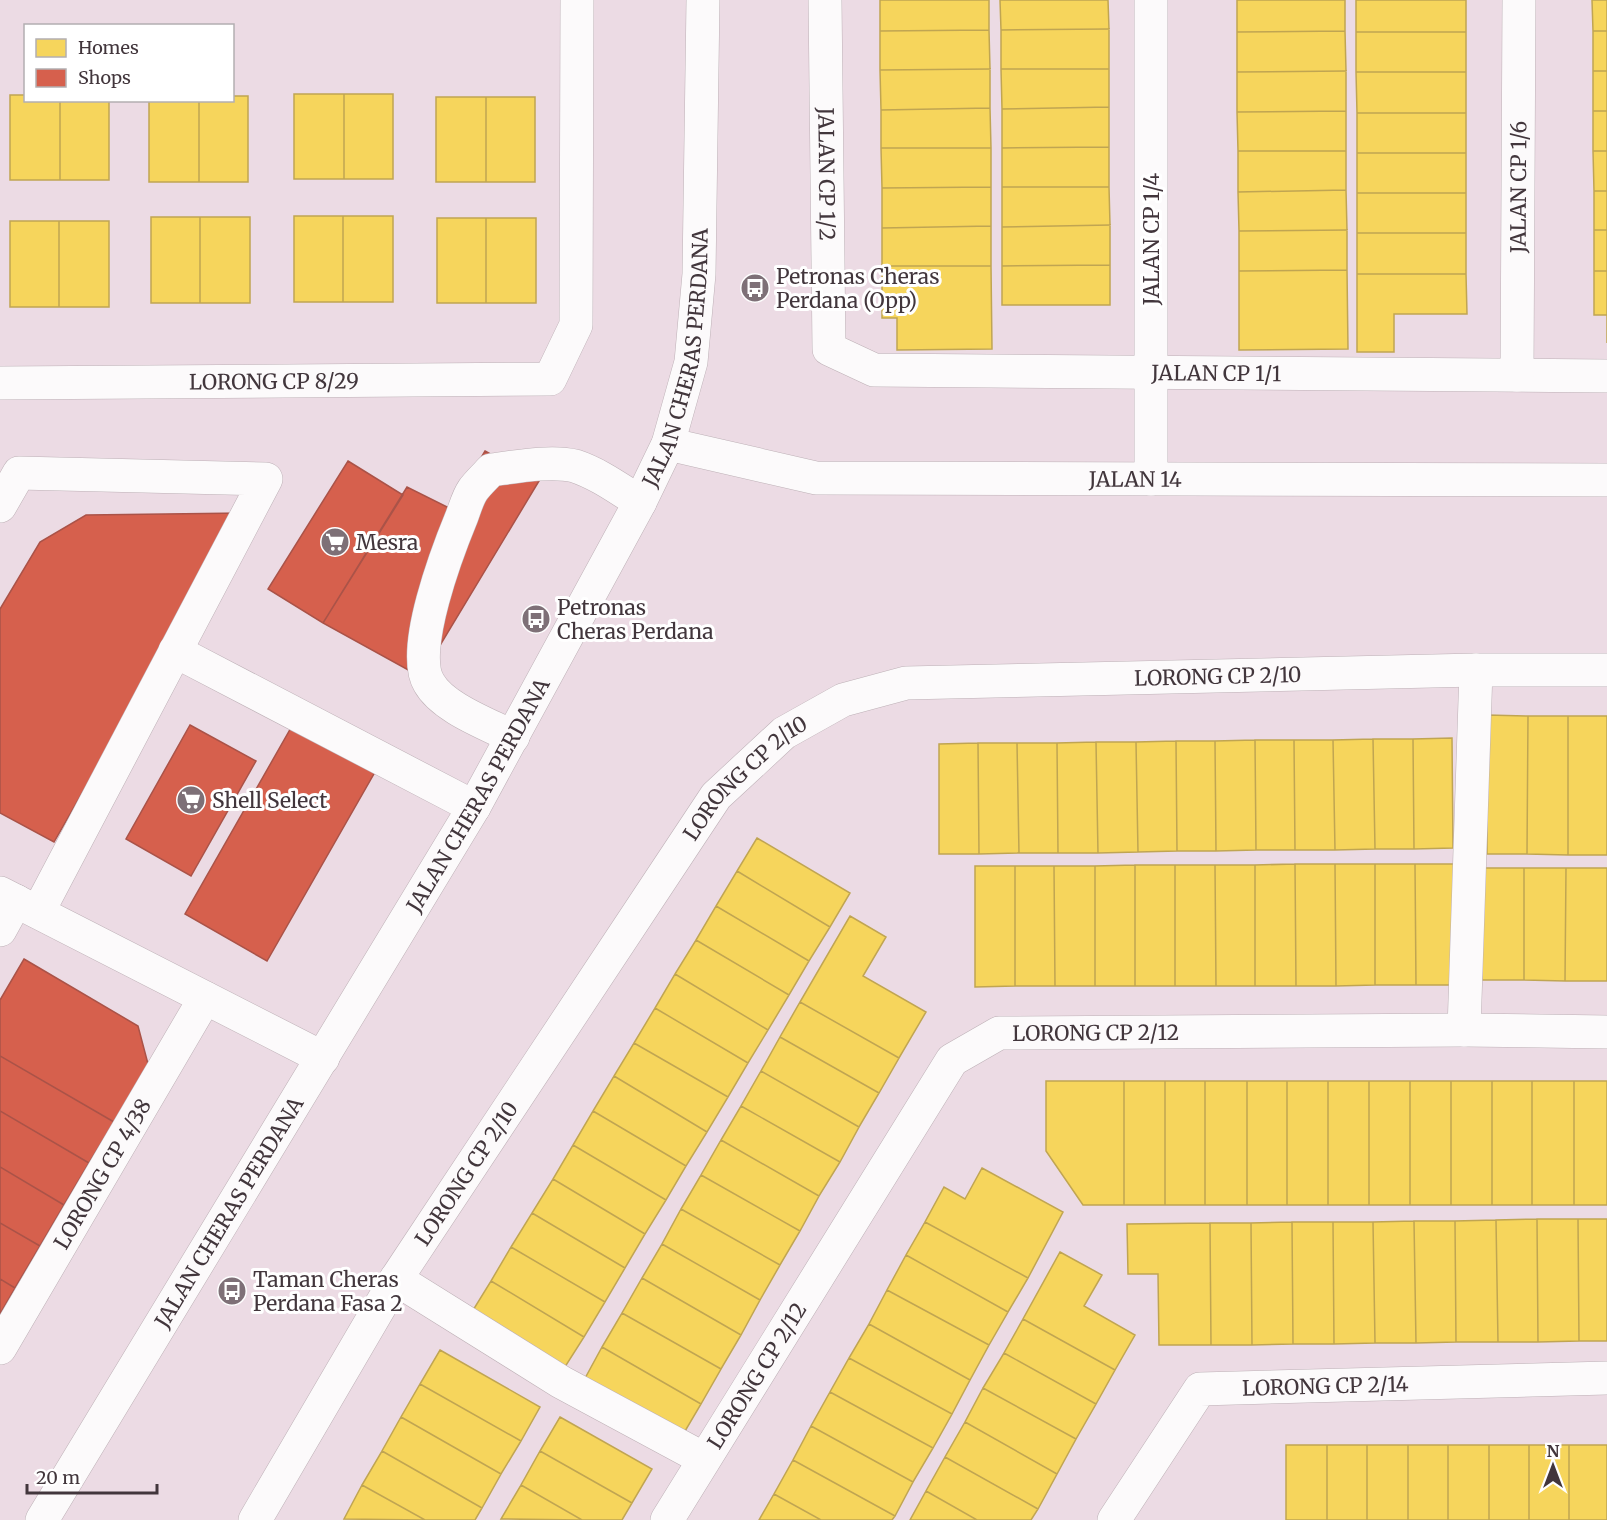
<svg xmlns="http://www.w3.org/2000/svg" width="1607" height="1520" viewBox="0 0 1607 1520" font-family="Merriweather,serif">
  <style>
    .homes { fill: #f6d55c; stroke: #c0a552; stroke-width: 1.5 }
    .shops { fill: #d6604d; stroke: #aa5348; stroke-width: 1.5 }
    .lines { fill: none; stroke-linecap: round; stroke-linejoin: round }
    .minor-casing { stroke: #bdb0b6; stroke-width: 34 }
    .minor { stroke: #fcfafb; stroke-width: 33 }
    .labels { text-anchor: middle; dominant-baseline: central; stroke-width: 6; stroke-linejoin: round; paint-order: stroke }
    .street-label { font-size: 21px; fill: #42363c; stroke: #fff }
    .poi-label { font-size: 21px; fill: #42363c; stroke: #fff; text-anchor: start }
  </style>
  <rect width="100%" height="100%" fill="#ecdbe4"/>
  <path class="homes" d="M880,0H989V30L880,31Z
    M1000,0H1108L1109,29L1001,30Z
    M1237,0H1345V31L1237,32Z
    M1356,0H1466V32H1356Z
    M1592,0H1607V31H1593Z
    M1109,29V69H1001V30Z
    M989,30L990,69L880,70V31Z
    M1345,31L1346,71L1237,72V32Z
    M1593,31H1607V71H1593Z
    M1356,32H1466V72H1356Z
    M990,69V108L881,110L880,70Z
    M1001,69H1109V107L1002,109Z
    M1346,71V111L1237,112V72Z
    M1593,71H1607V111H1593Z
    M1356,72H1466V113H1357Z
    M294,94H344V179H294Z
    M344,94H393V179H344Z
    M10,95H26V100H60V180H10Z
    M232,96H248V182H199V100H232Z
    M436,97H486V182H436Z
    M486,97H535V182H486Z
    M60,100H109V180H60Z
    M149,100H199V182H149Z
    M1109,107V147L1002,148V109Z
    M990,108L991,148H881V110Z
    M1346,111V151H1238L1237,112Z
    M1593,111H1607V151H1593Z
    M1357,113H1466V153H1357Z
    M1109,147V187H1002V148Z
    M881,148H991V187L882,188Z
    M1238,151H1346V190L1238,192Z
    M1593,151H1607V191H1594Z
    M1357,153H1466V193H1357Z
    M991,187V226L882,228V188Z
    M1002,187H1109L1110,225L1002,227Z
    M1346,190L1347,230L1239,231L1238,192Z
    M1594,191H1607V230H1594Z
    M1357,193H1466V233H1357Z
    M294,216H343V302H294Z
    M343,216H393V302H343Z
    M151,217H200V303H151Z
    M200,217H250V303H200Z
    M437,218H486V303H437Z
    M486,218H536V303H486Z
    M10,221H59V307H10Z
    M59,221H109V307H59Z
    M1110,225V265L1002,266V227Z
    M991,226V266H882V228Z
    M1347,230V270L1239,271V231Z
    M1594,230H1607V271H1594Z
    M1357,233H1466V274H1357Z
    M1110,265V305H1002V266Z
    M882,266H991L992,349L897,350V318H882Z
    M1347,270L1348,349L1239,350V271Z
    M1594,271H1607V343V315H1594Z
    M1357,274H1466L1467,314H1394V352H1357Z
    M1487,715L1528,716L1527,854H1487Z
    M1528,716H1568V855L1527,854Z
    M1568,716H1607V855H1568Z
    M1452,738L1453,848L1414,849L1413,739Z
    M1373,739L1375,849L1335,850L1333,740Z
    M1373,739H1413L1414,849H1375Z
    M1255,740L1256,850L1216,851L1215,741Z
    M1255,740H1294L1295,850H1256Z
    M1294,740H1333L1335,850H1295Z
    M1176,741L1177,851L1138,852L1136,742Z
    M1176,741H1215L1216,851H1177Z
    M1096,742L1098,853H1058L1057,743Z
    M1096,742H1136L1138,852L1098,853Z
    M978,743L979,854H939V744Z
    M978,743H1017L1019,853L979,854Z
    M1017,743H1057L1058,853H1019Z
    M757,838L850,893L830,927L737,871Z
    M1295,864H1335L1336,986H1296Z
    M1295,864L1296,986H1255V865Z
    M1335,864H1375V985L1336,986Z
    M1375,864H1415L1416,985H1375Z
    M1415,864H1456V985H1416Z
    M1135,865H1175V986H1135Z
    M1135,865V986H1095V866Z
    M1175,865H1215L1216,986H1175Z
    M1215,865H1255V986H1216Z
    M975,866H1015V986L975,987Z
    M1015,866H1054L1055,986H1015Z
    M1054,866H1095V986H1055Z
    M1482,868H1524V980H1482Z
    M1524,868H1566L1565,981L1524,980Z
    M1566,868H1607V981H1565Z
    M737,871L830,927L809,961L716,906Z
    M716,906L809,961L789,995L696,940Z
    M850,916L886,937L863,976L926,1012L899,1058L800,1002Z
    M696,940L789,995L768,1030L675,974Z
    M675,974L768,1030L748,1063L655,1008Z
    M800,1002L899,1058L879,1093L780,1037Z
    M655,1008L748,1063L728,1097L634,1043Z
    M780,1037L879,1093L859,1127L761,1071Z
    M634,1043L728,1097L707,1132L614,1076Z
    M761,1071L859,1127L840,1162L741,1106Z
    M614,1076L707,1132L686,1166L593,1111Z
    M1046,1081H1124V1205H1083L1046,1151Z
    M1124,1081H1165V1205H1124Z
    M1165,1081H1205V1205H1165Z
    M1205,1081H1247V1205H1205Z
    M1247,1081H1287V1205H1247Z
    M1287,1081H1328V1205H1287Z
    M1328,1081H1369V1205H1328Z
    M1369,1081H1410V1205H1369Z
    M1410,1081H1451V1205H1410Z
    M1451,1081H1492V1205H1451Z
    M1492,1081H1532V1205H1492Z
    M1532,1081H1574V1205H1532Z
    M1574,1081H1607V1205H1574Z
    M741,1106L840,1162L819,1196L721,1140Z
    M593,1111L686,1166L666,1200L573,1145Z
    M721,1140L819,1196L800,1231L701,1175Z
    M573,1145L666,1200L645,1234L553,1179Z
    M982,1168L1063,1212L1028,1278L925,1222L944,1187L965,1199Z
    M701,1175L800,1231L780,1265L681,1209Z
    M553,1179L645,1234L625,1268L532,1213Z
    M681,1209L780,1265L760,1300L662,1244Z
    M532,1213L625,1268L605,1302L511,1247Z
    M1537,1219L1538,1342H1498L1496,1220Z
    M1537,1219H1578L1579,1341L1538,1342Z
    M1578,1219H1607V1341H1579Z
    M1496,1220L1498,1342H1456L1455,1221Z
    M1414,1221L1416,1343H1375L1373,1222Z
    M1414,1221H1455L1456,1342L1416,1343Z
    M925,1222L1028,1278L1008,1312L906,1255Z
    M1292,1222L1293,1344L1252,1345L1251,1223Z
    M1292,1222H1333L1334,1344H1293Z
    M1333,1222H1373L1375,1343L1334,1344Z
    M1210,1223L1211,1345H1159L1158,1274H1128L1127,1224Z
    M1210,1223H1251L1252,1345H1211Z
    M662,1244L760,1300L741,1335L642,1278Z
    M511,1247L605,1302L584,1337L491,1281Z
    M1060,1252L1102,1275L1084,1306L1135,1335L1115,1370L1023,1319Z
    M906,1255L1008,1312L989,1345L887,1290Z
    M642,1278L741,1335L721,1369L622,1313Z
    M491,1281L584,1337L563,1370L470,1315Z
    M887,1290L989,1345L970,1380L869,1324Z
    M622,1313L721,1369L701,1404L602,1347Z
    M1023,1319L1115,1370L1096,1404L1004,1353Z
    M869,1324L970,1380L952,1414L849,1358Z
    M602,1347L701,1404L681,1438L583,1382Z
    M440,1350L540,1407L521,1441L420,1384Z
    M1004,1353L1096,1404L1076,1439L983,1388Z
    M849,1358L952,1414L933,1448L830,1392Z
    M420,1384L521,1441L501,1474L401,1417Z
    M983,1388L1076,1439L1057,1474L965,1422Z
    M830,1392L933,1448L913,1482L811,1426Z
    M401,1417L501,1474L482,1508L382,1451Z
    M560,1417L652,1469L632,1503L540,1451Z
    M965,1422L1057,1474L1038,1509L945,1457Z
    M811,1426L913,1482L895,1516L793,1460Z
    M1286,1445H1327V1520H1286Z
    M1327,1445H1367V1520H1327Z
    M1367,1445H1408V1520H1367Z
    M1408,1445H1448V1520H1408Z
    M1448,1445H1489V1520H1448Z
    M1489,1445H1529V1520H1489Z
    M1529,1445H1569V1520H1529Z
    M1569,1445H1607V1520H1569Z
    M382,1451L482,1508L475,1520H425L362,1485Z
    M540,1451L632,1503L622,1520H582L521,1485Z
    M945,1457L1038,1509L1031,1520H977L926,1491Z
    M793,1460L895,1516L892,1520H821L774,1494Z
    M362,1485L425,1520L344,1519Z
    M521,1485L582,1520L501,1519Z
    M926,1491L977,1520H910Z
    M774,1494L821,1520H759Z"/>
  <path class="shops" d="M485,451L539,481L421,677L323,623L407,487L451,509Z
    M348,461L403,495L323,623L268,589Z
    M243,513L54,842L0,813V609L40,542L86,515Z
    M190,725L256,761L191,876L126,839Z
    M292,726L375,772L267,961L185,914Z
    M24,959L138,1026L148,1064L114,1122L0,1056V1000Z
    M0,1056L114,1122L89,1163L0,1111Z
    M0,1111L89,1163L64,1205L0,1167Z
    M0,1167L64,1205L40,1246L0,1223Z
    M0,1223L40,1246L15,1288L0,1279Z
    M0,1279L15,1288L0,1314Z"/>
  <g class="lines">
    <g class="minor-casing">
      <g id="minor">
        <path id="s1" d="M825,0L829,349L874,370L1607,376"/>
        <path id="s2" d="M1517,375L1519,0"/>
        <path id="s3" d="M0,383L550,379L576,325L577,0"/>
        <path id="s4" d="M668,444L816,478L1607,480"/>
        <path d="M1151,479V0"/>
        <path d="M0,506L19,473L266,479L38,912"/>
        <path d="M175,651L474,807"/>
        <path d="M513,737C488,724 443,708 429,683C409,651 448,550 462,516C465,508 468,497 473,490C478,483 485,477 491,470C514,467 552,460 575,466C599,474 619,489 640,502"/>
        <path d="M0,893L323,1058"/>
        <path d="M0,930L16,901"/>
        <path d="M1464,1030L1476,670"/>
        <path d="M396,1279L561,1382L704,1459"/>
        <path id="s5" d="M0,1348L205,998"/>
        <path id="s6" d="M42,1520L474,807L640,502L668,444L691,362L699,274L703,0"/>
        <path id="s7" d="M255,1520L396,1279L716,796L784,733L843,700L906,683L1476,670H1607"/>
        <path id="s8" d="M667,1520L952,1060L999,1033L1464,1030L1607,1032"/>
        <path id="s9" d="M1114,1520L1200,1389L1607,1378"/>
      </g>
    </g>
    <use href="#minor" class="minor"/>
  </g>
  <defs>
    <g id="bus-disc" transform="scale(1.5)"><circle r="9.5" fill="#7e7077" stroke="#fff"/><path d="M-5-6H5V4H4V6H2V4H-2V6H-4V4H-5ZM-3.5-4V0h7V-4ZM-3.5 1.2v1.5H-2V1.2ZM2 1.2v1.5H3.5V1.2Z" fill="#fff"/></g>
    <g id="supermarket-disc" transform="scale(1.5)"><circle r="9.5" fill="#7e7077" stroke="#fff"/><path d="M-6-5.5h2.5l.6 2H6L4.5 2H-2.5L-4.4-4H-6ZM-1.5 3.2a1.3 1.3 0 1 0 .1 0ZM3 3.2a1.3 1.3 0 1 0 .1 0Z" fill="#fff"/></g>
  </defs>
  <g fill-rule="evenodd">
    <use href="#bus-disc" x="755" y="288"/>
    <use href="#supermarket-disc" x="335" y="542"/>
    <use href="#bus-disc" x="536" y="619"/>
    <use href="#supermarket-disc" x="191" y="800"/>
    <use href="#bus-disc" x="232" y="1291"/>
  </g>
  <g class="labels">
    <g class="street-label">
      <text stroke="none"><textPath href="#s1" startOffset="174">JALAN CP 1/2</textPath></text>
      <text stroke="none"><textPath href="#s2" startOffset="188">JALAN CP 1/6</textPath></text>
      <text transform="translate(1151 239) rotate(-90)">JALAN CP 1/4</text>
      <text stroke="none"><textPath href="#s6" startOffset="1332">JALAN CHERAS PERDANA</textPath></text>
      <text stroke="none"><textPath href="#s1" startOffset="741">JALAN CP 1/1</textPath></text>
      <text stroke="none"><textPath href="#s3" startOffset="274">LORONG CP 8/29</textPath></text>
      <text stroke="none"><textPath href="#s4" startOffset="471">JALAN 14</textPath></text>
      <text stroke="none"><textPath href="#s7" startOffset="1396">LORONG CP 2/10</textPath></text>
      <text stroke="none"><textPath href="#s7" startOffset="892">LORONG CP 2/10</textPath></text>
      <text stroke="none"><textPath href="#s6" startOffset="846">JALAN CHERAS PERDANA</textPath></text>
      <text stroke="none"><textPath href="#s8" startOffset="692">LORONG CP 2/12</textPath></text>
      <text stroke="none"><textPath href="#s5" startOffset="202">LORONG CP 4/38</textPath></text>
      <text stroke="none"><textPath href="#s7" startOffset="406">LORONG CP 2/10</textPath></text>
      <text stroke="none"><textPath href="#s6" startOffset="360">JALAN CHERAS PERDANA</textPath></text>
      <text stroke="none"><textPath href="#s8" startOffset="170">LORONG CP 2/12</textPath></text>
      <text stroke="none"><textPath href="#s9" startOffset="282">LORONG CP 2/14</textPath></text>
    </g>
    <g class="poi-label">
      <text x="776" y="276">Petronas Cheras<tspan x="776" dy="24">Perdana (Opp)</tspan></text>
      <text x="356" y="542">Mesra</text>
      <text x="557" y="607">Petronas<tspan x="557" dy="24">Cheras Perdana</tspan></text>
      <text x="212" y="800">Shell Select</text>
      <text x="253" y="1279">Taman Cheras<tspan x="253" dy="24">Perdana Fasa 2</tspan></text>
    </g>
  </g>
  <rect x="24" y="24" width="210" height="78" fill="#ffffff" stroke="#b3afb1" stroke-width="1.5"/>
  <rect x="36" y="39" width="30" height="18" fill="#f6d55c" stroke="#b3afb1" stroke-width="1.5"/>
  <text x="78" y="54" font-size="18" fill="#42363c">Homes</text>
  <rect x="36" y="69" width="30" height="18" fill="#d6604d" stroke="#b3afb1" stroke-width="1.5"/>
  <text x="78" y="84" font-size="18" fill="#42363c">Shops</text>
  <g transform="translate(1553 1466)" stroke="#ffffff" stroke-width="4.5" paint-order="stroke">
  <path d="M0-4.5L10 22L0 15L-10 22Z" fill="#42363c"/>
  <text y="-9" font-size="16" font-weight="bold" text-anchor="middle" fill="#42363c">N</text>
  </g>
  <path d="M27 1484v9h130v-9" fill="none" stroke="#42363c" stroke-width="3"/>
  <text x="36" y="1484" font-size="18" fill="#42363c" stroke="#ffffff" stroke-width="4.5" paint-order="stroke">20 m</text>
</svg>
